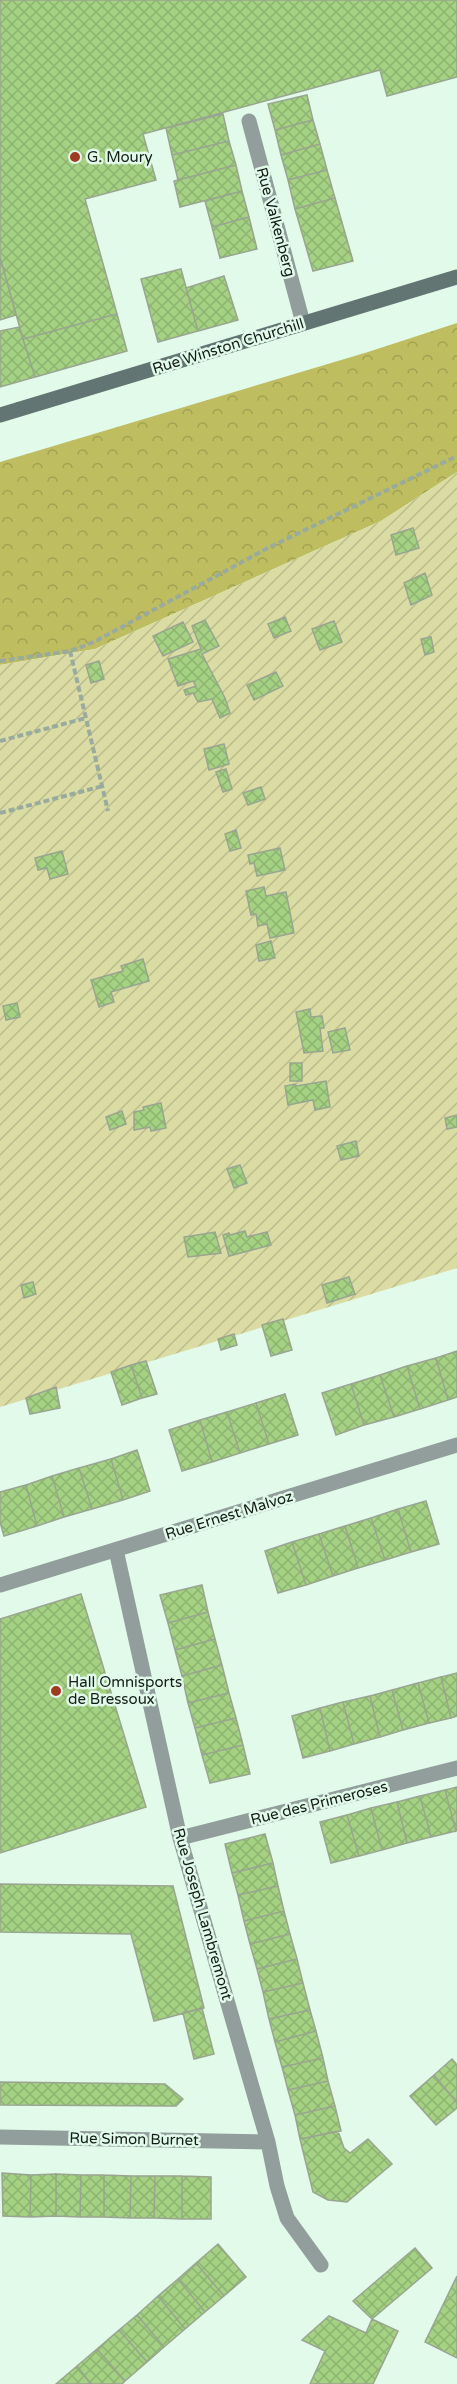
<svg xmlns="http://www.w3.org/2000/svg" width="457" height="2384" viewBox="0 0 457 2384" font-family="'Varela Round',sans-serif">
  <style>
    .forest { fill: url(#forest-crowns) }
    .garden { fill: url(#garden-furrows) }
    .building { fill: url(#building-cross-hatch); stroke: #99a590; stroke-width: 1.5 }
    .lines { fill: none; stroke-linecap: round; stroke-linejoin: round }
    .path { stroke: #98ab9e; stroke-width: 4; stroke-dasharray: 6 3; stroke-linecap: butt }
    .street { stroke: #919e9b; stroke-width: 15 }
    .secondary { stroke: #637572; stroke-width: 15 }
    .poi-dot { fill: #a23a20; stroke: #e1faea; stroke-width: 2 }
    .labels { text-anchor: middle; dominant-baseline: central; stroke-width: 5; stroke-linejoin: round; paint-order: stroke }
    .poi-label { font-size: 15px; fill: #131c16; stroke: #e1faea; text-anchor: start }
    .street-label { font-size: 15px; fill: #131c16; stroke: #e1faea }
  </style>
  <defs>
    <pattern id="forest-crowns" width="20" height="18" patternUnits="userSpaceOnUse" patternTransform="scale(1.5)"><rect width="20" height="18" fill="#bebd5f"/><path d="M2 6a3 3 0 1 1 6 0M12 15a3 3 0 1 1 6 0" fill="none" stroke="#a2a252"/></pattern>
    <pattern id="garden-furrows" width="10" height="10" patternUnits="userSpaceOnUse" patternTransform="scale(1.5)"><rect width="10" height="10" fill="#dbdca4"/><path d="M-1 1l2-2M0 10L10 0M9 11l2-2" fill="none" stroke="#bbbc8c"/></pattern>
    <pattern id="building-cross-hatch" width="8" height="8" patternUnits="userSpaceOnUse" patternTransform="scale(1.5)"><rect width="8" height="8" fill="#a4d282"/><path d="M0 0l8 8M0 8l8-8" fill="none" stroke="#8cb470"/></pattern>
  </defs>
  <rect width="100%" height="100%" fill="#e1faea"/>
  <path class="forest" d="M457,323V472L381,521L95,649L0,665V462L368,352Z"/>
  <path class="garden" d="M457,472V1268L0,1407V665L95,649L381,521Z"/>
  <path class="building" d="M0,0H457V77L387,96L380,70L143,134L156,180L85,199L117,314L23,339L0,257Z
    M307,95L313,120L275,130L268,104Z
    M223,114L229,141L172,155L166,128Z
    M313,120L320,144L281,155L275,130Z
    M229,141L236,165L178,180L172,155Z
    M320,144L327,170L288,180L281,155Z
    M236,165L242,191L180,207L174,181Z
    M327,170L335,198L295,209L288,180Z
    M242,191L249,217L212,227L205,201Z
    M335,198L353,261L313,271L295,209Z
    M249,217L257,249L220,258L212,227Z
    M0,257L16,315L0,320Z
    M181,269L198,331L158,342L141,279Z
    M224,276L238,320L198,331L186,288Z
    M117,314L127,351L35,377L23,339Z
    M19,327L35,377L0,387V331Z
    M413,528L419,548L396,555L391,535Z
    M425,573L432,595L411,605L404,583Z
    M285,617L291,631L274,638L268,624Z
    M205,620L219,646L202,654L225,698L230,713L220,718L212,699L198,702L193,693L186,695L184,690L196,686L193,681L178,686L168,659L201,649L192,626Z
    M334,621L342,642L320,650L312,629Z
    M183,622L193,642L163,656L153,636Z
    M431,637L434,652L425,655L421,639Z
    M99,661L104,679L91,683L86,665Z
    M276,672L283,686L254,700L247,685Z
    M224,744L229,764L209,770L204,749Z
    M226,769L232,789L223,792L216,772Z
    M261,787L265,799L248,805L243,793Z
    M236,830L241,848L230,851L225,834Z
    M280,848L285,870L257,876L254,863L250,864L248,855Z
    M62,851L68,874L50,879L47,868L38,870L35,858Z
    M264,887L266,896L286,892L294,933L270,938L267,924L258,926L256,914L251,915L246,891Z
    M271,941L275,958L259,961L256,945Z
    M143,959L149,981L111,992L114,1002L99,1007L91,980L123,971L121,966Z
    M17,1003L20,1017L6,1020L3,1006Z
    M310,1009L311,1017L322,1016L324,1028H320L323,1051L304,1053L296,1012Z
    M345,1028L350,1050L333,1053L328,1032Z
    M290,1063H302V1081H290Z
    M326,1081L330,1107L315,1110L313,1100L288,1105L285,1086L295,1084L296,1086Z
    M161,1103L166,1128L151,1131L150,1127L134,1130V1112L144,1110L143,1107Z
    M122,1111L126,1124L110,1130L106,1117Z
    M457,1115V1127L447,1129L445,1118Z
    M356,1141L359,1156L341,1160L337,1146Z
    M240,1165L247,1183L234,1188L227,1169Z
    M245,1231L247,1237L267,1232L271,1245L229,1256L223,1235L229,1233L230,1235Z
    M215,1232L221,1253L188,1257L184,1237Z
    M349,1277L355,1294L327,1303L322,1285Z
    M33,1282L36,1294L24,1298L21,1285Z
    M283,1319L292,1350L271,1356L262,1325Z
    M234,1334L237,1345L221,1350L218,1339Z
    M457,1351V1397L448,1400L436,1358Z
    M436,1358L448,1400L420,1409L407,1366Z
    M146,1361L157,1394L142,1398L131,1365Z
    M131,1365L142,1398L122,1405L111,1372Z
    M407,1366L420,1409L394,1417L380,1375Z
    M380,1375L394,1417L364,1425L351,1384Z
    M351,1384L364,1425L336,1435L322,1393Z
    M56,1387L60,1408L30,1414L26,1398Z
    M285,1394L298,1435L269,1444L256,1403Z
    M256,1403L269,1444L240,1453L227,1412Z
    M227,1412L240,1453L212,1462L200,1420Z
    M200,1420L212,1462L182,1471L169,1430Z
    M137,1450L150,1491L123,1500L111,1459Z
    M111,1459L123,1500L92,1509L79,1468Z
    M79,1468L92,1509L64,1517L52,1476Z
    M52,1476L64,1517L37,1526L26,1485Z
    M26,1485L37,1526L4,1536L0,1522V1492Z
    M426,1501L439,1544L411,1552L398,1509Z
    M398,1509L411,1552L385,1560L371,1518Z
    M371,1518L385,1560L358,1568L345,1526Z
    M345,1526L358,1568L333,1576L319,1534Z
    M319,1534L333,1576L306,1585L292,1542Z
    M292,1542L306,1585L278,1593L265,1551Z
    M202,1585L208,1612L168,1623L160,1595Z
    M81,1594L146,1807L0,1853V1619Z
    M208,1612L215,1639L175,1650L168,1623Z
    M215,1639L222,1665L182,1676L175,1650Z
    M222,1665L229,1693L188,1703L182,1676Z
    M457,1673V1716L451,1718L441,1677Z
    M441,1677L451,1718L429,1723L418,1683Z
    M418,1683L429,1723L403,1730L392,1690Z
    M392,1690L403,1730L380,1737L370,1696Z
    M229,1693L236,1718L195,1728L188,1703Z
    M370,1696L380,1737L354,1744L343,1702Z
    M343,1702L354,1744L330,1751L320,1708Z
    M320,1708L330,1751L303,1758L292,1716Z
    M236,1718L243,1745L202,1755L195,1728Z
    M243,1745L250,1774L210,1783L202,1755Z
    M457,1787V1830L456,1831L445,1790Z
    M445,1790L456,1831L431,1837L420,1796Z
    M420,1796L431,1837L407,1843L397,1802Z
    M397,1802L407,1843L382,1850L371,1808Z
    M371,1808L382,1850L359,1856L347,1815Z
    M347,1815L359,1856L331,1863L320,1822Z
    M265,1834L273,1863L232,1873L225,1844Z
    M273,1863L278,1886L238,1895L232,1873Z
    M0,1884L173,1886L204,2008L154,2021L131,1934L0,1932Z
    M278,1886L284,1911L244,1921L238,1895Z
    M284,1911L290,1934L250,1944L244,1921Z
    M290,1934L297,1959L257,1969L250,1944Z
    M297,1959L303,1983L263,1992L257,1969Z
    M303,1983L310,2010L269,2019L263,1992Z
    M202,2008L214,2054L194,2059L183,2013Z
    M310,2010L316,2031L275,2042L269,2019Z
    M316,2031L323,2058L282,2067L275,2042Z
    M323,2058L328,2081L288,2090L282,2067Z
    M452,2059L457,2065V2103L434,2075Z
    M434,2075L457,2103V2108L436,2125L410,2096Z
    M328,2081L335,2106L295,2115L288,2090Z
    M0,2082L165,2084L183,2099L176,2106L0,2105Z
    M335,2106L341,2131L300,2139L295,2115Z
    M338,2131L344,2148L350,2153L368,2139L392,2164L347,2202L328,2200L313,2192L300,2139Z
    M2,2173L31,2175L30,2217L3,2216Z
    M56,2174L81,2175L80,2217L56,2216Z
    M56,2174V2216L30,2217L31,2175Z
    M81,2175H104V2217H80Z
    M104,2175L131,2176L130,2218L104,2217Z
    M131,2176H155L154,2218H130Z
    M155,2176H182V2219L154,2218Z
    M182,2176L211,2177V2219H182Z
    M218,2244L246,2277L224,2296L196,2263Z
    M415,2248L432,2268L372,2319L353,2301Z
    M196,2263L224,2296L205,2312L178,2279Z
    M457,2276V2358L425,2342Z
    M178,2279L205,2312L185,2329L158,2296Z
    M158,2296L185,2329L164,2347L137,2315Z
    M137,2315L164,2347L147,2362L119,2330Z
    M329,2316L366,2333L372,2319L398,2331L373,2384H310L325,2351L302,2340Z
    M119,2330L147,2362L125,2381L97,2349Z
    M97,2349L125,2381L122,2384H91L77,2366Z
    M77,2366L91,2384H56Z"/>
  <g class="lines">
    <path class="path" d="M70,651L108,811
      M0,661L70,651L94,642L266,549L457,456
      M0,741L86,718
      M0,813L103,786"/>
    <path class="street" d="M249,121L303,323
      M116,1550L180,1838L268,2142L277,2186L287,2218L321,2265
      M0,1585L457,1445
      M180,1838L457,1768
      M0,2137L268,2142"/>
    <path class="secondary" d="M0,415L457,277"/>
  </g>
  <g class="poi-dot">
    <circle cx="75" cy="157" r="6"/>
    <circle cx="56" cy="1691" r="6"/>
  </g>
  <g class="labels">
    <g class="poi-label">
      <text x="87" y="157">G. Moury</text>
      <text x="68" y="1682">Hall Omnisports<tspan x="68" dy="17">de Bressoux</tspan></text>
    </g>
    <g class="street-label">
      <text transform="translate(276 222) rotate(75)">Rue Valkenberg</text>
      <text transform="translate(228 346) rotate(-17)">Rue Winston Churchill</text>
      <text transform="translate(229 1515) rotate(-17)">Rue Ernest Malvoz</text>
      <text transform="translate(319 1803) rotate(-14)">Rue des Primeroses</text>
      <text transform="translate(203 1914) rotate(74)">Rue Joseph Lambremont</text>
      <text transform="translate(134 2139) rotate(1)">Rue Simon Burnet</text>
    </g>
  </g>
</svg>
